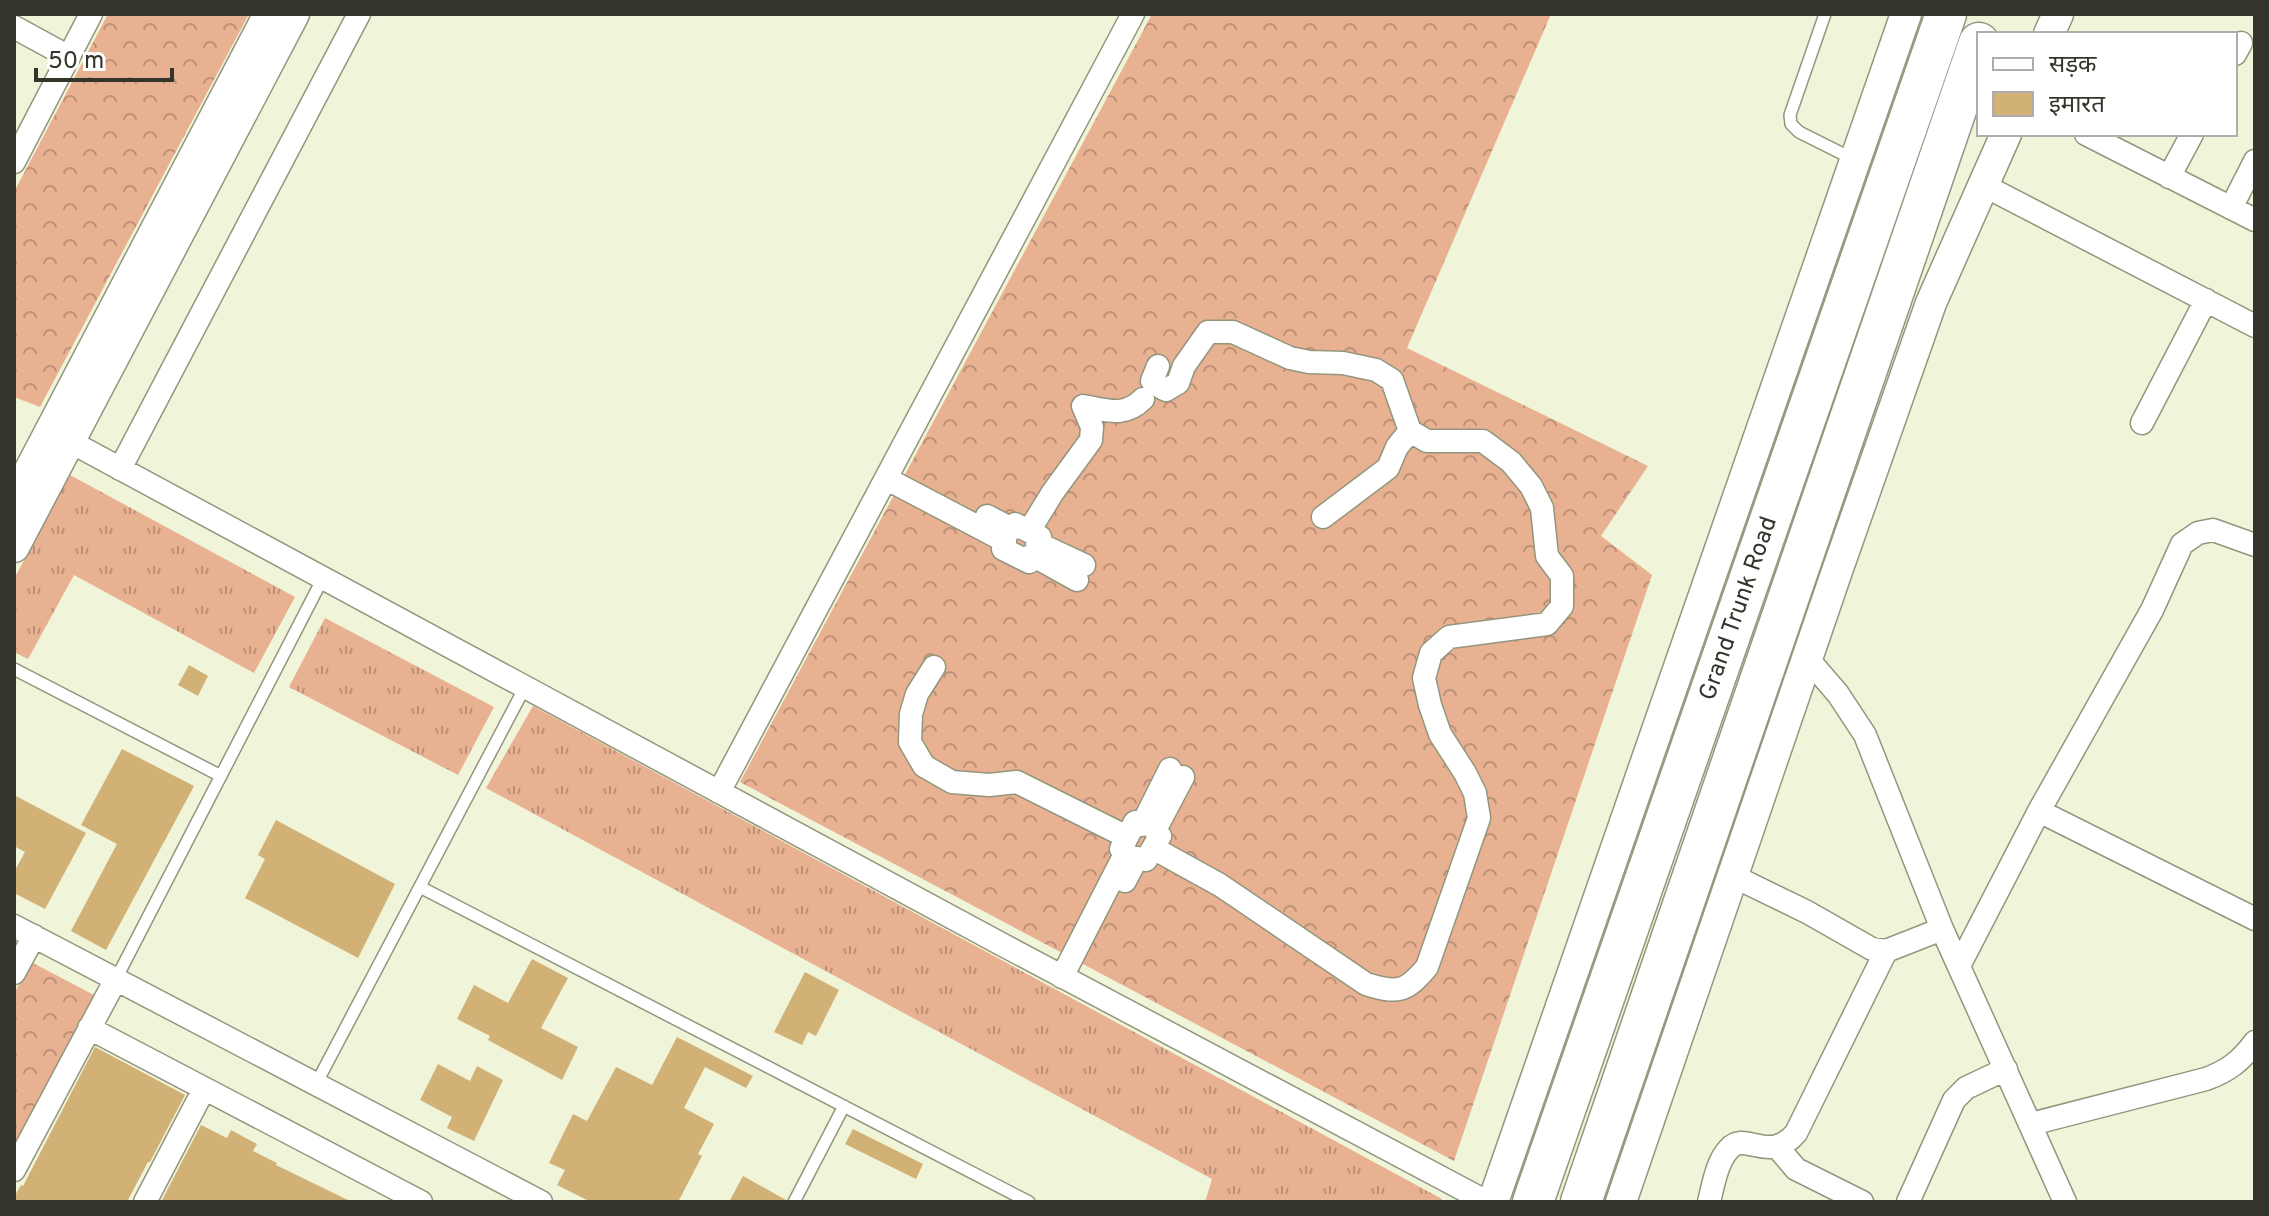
<svg xmlns="http://www.w3.org/2000/svg" width="2269" height="1216" viewBox="0 0 2269 1216" font-family="Overpass,'Noto Sans Devanagari',sans-serif">
  <style>
    .grass { fill: url(#grass-tufts) }
    .forest { fill: url(#forest-crowns) }
    .building { fill: #d1b176 }
    .lines { fill: none; stroke-linecap: round; stroke-linejoin: round }
    .lane-casing { stroke: #93967d; stroke-width: 14 }
    .street-casing { stroke: #93967d; stroke-width: 25 }
    .secondary-casing { stroke: #93967d; stroke-width: 33 }
    .highway-casing { stroke: #93967d; stroke-width: 43 }
    .lane { stroke: #fff; stroke-width: 11 }
    .street { stroke: #fff; stroke-width: 22 }
    .secondary { stroke: #fff; stroke-width: 30 }
    .highway { stroke: #fff; stroke-width: 40 }
    .labels { text-anchor: middle; dominant-baseline: central; stroke-width: 7; stroke-linejoin: round; paint-order: stroke }
    .street-label { font-size: 24px; fill: #33342a; stroke: #fff }
  </style>
  <defs>
    <pattern id="grass-tufts" width="24" height="20" patternUnits="userSpaceOnUse" patternTransform="scale(2)"><rect width="24" height="20" fill="#e8b191"/><path d="M3 7l-1-3M5 7V3M7 7l1-3M15 17l-1-3M17 17v-4M19 17l1-3" fill="none" stroke="#bd9177"/></pattern>
    <pattern id="forest-crowns" width="20" height="18" patternUnits="userSpaceOnUse" patternTransform="scale(2)"><rect width="20" height="18" fill="#e8b191"/><path d="M2 6a3 3 0 1 1 6 0M12 15a3 3 0 1 1 6 0" fill="none" stroke="#bd9177"/></pattern>
  </defs>
  <rect width="100%" height="100%" fill="#f0f4d9"/>
  <path class="grass" d="M70,475L295,597L254,673L74,575L28,659L14,652V579Z
    M325,618L494,707L458,775L289,687Z
    M533,706L1442,1199L1441,1202H1205L1212,1179L486,788Z"/>
  <path class="forest" d="M108,14H249L40,407L14,397V192Z
    M1152,14H1551L1407,348L1648,466L1601,536L1652,575L1454,1161L740,782Z
    M31,962L94,995L14,1148V994Z"/>
  <path class="building" d="M189,665L208,676L198,696L178,685Z
    M122,749L194,786L106,950L71,931L117,844L81,825Z
    M14,795L86,833L45,909L14,893V872L25,852L14,846Z
    M276,820L395,884L358,958L245,898L265,859L258,855Z
    M532,959L568,978L541,1028L578,1047L562,1080L488,1040L490,1036L457,1019L474,985L508,1003Z
    M805,972L839,990L816,1036L808,1032L802,1045L774,1032Z
    M677,1037L753,1076L746,1088L705,1067L684,1108L714,1124L698,1154L702,1156L678,1202H591L557,1185L565,1170L549,1163L573,1114L587,1121L616,1067L652,1085Z
    M95,1047L185,1095L150,1162H148L127,1202H14V1197L21,1185L23,1186Z
    M438,1064L470,1081L477,1066L503,1080L474,1141L447,1128L452,1117L420,1100Z
    M201,1125L227,1138L231,1130L257,1144L253,1151L277,1163L276,1165L352,1202H161Z
    M853,1129L923,1164L916,1179L845,1144Z
    M743,1176L786,1200V1202H729Z"/>
  <g class="lines">
    <g class="lane-casing">
      <path id="lane" d="M1825,14L1790,115L1791,124L1799,132L1853,159
        M14,669L221,776
        M420,887L1029,1202
        M116,979L323,578
        M316,1084L525,687
        M794,1202L844,1106"/>
    </g>
    <g class="street-casing">
      <path id="street" d="M14,27L69,57
        M2235,54L2241,43
        M2086,134L2255,220
        M14,162L91,14
        M2169,177L2192,134
        M1983,185L2255,326
        M2231,208L2255,161
        M1152,381L1158,366
        M1162,388L1166,390L1178,383L1184,366L1208,332H1233L1290,358L1309,362L1343,363L1376,370L1392,380L1410,431
        M2142,423L2206,300
        M58,435L1003,945L1487,1202
        M120,469L359,14
        M887,479L1005,541L1003,549L1029,562L1032,555L1077,580
        M987,516L1012,529L1015,524L1040,537L1037,543L1084,565
        M1029,531L1053,492L1091,440L1092,427L1083,406C1106,410 1124,418 1143,399
        M1807,658L1838,694L1865,735L1942,929L2065,1202
        M934,667L917,694L911,714L910,742L924,766L952,782L989,785L1017,782L1127,837
        M719,792L1133,14
        M2039,811L2255,919
        M1153,848L1220,885L1366,984C1398,994 1406,992 1427,967L1479,818L1475,793L1465,773L1440,734L1430,705L1424,678L1431,653L1449,637L1547,624L1562,606V576L1547,556L1542,508L1531,486L1511,462L1483,441H1427L1410,431L1397,447L1388,468L1323,517
        M1733,876L1807,912L1872,949L1886,951L1942,929
        M1125,881L1137,858L1146,860L1160,836L1155,830L1183,777
        M14,926L541,1202
        M1959,966L2039,811L2152,610L2182,544L2198,533L2213,530L2255,545
        M14,973L34,936
        M1062,977L1126,852L1121,849L1135,822L1142,825L1170,769
        M89,1028L421,1202
        M2031,1124L2206,1079C2228,1071 2241,1061 2255,1042
        M1778,1148L1796,1169L1862,1202
        M14,1170L116,979
        M145,1202L204,1089
        M1709,1202C1713,1186 1717,1161 1729,1149C1745,1130 1769,1165 1796,1133L1886,951
        M1908,1202L1954,1100L1966,1088L2006,1069"/>
    </g>
    <g class="secondary-casing">
      <path id="secondary" d="M2049,34L2058,14
        M14,500L269,14
        M14,547L294,14
        M1493,1202L1906,14
        M1621,1202L1836,574L1931,303L2006,134"/>
    </g>
    <g class="highway-casing">
      <g id="highway">
        <path id="s1" d="M1533,1202L1946,14"/>
        <path d="M1581,1202L1979,43"/>
      </g>
    </g>
    <use href="#lane" class="lane"/>
    <use href="#street" class="street"/>
    <use href="#secondary" class="secondary"/>
    <use href="#highway" class="highway"/>
  </g>
  <g class="labels">
    <g class="street-label">
      <text stroke="none"><textPath href="#s1" startOffset="628">Grand Trunk Road</textPath></text>
    </g>
  </g>
  <rect width="2269" height="1216" fill="none" stroke="#33342a" stroke-width="32"/>
  <rect x="1977" y="32" width="260" height="104" fill="#ffffff" stroke="#adaeaa" stroke-width="2"/>
  <rect x="1993" y="58" width="40" height="12" fill="#ffffff" stroke="#adaeaa" stroke-width="2"/>
  <text x="2049" y="72" font-size="24" fill="#33342a">सड़क</text>
  <rect x="1993" y="92" width="40" height="24" fill="#d1b176" stroke="#adaeaa" stroke-width="2"/>
  <text x="2049" y="112" font-size="24" fill="#33342a">इमारत</text>
  <path d="M36 68v12h136v-12" fill="none" stroke="#33342a" stroke-width="4"/>
  <text x="48" y="68" font-size="24" fill="#33342a" stroke="#ffffff" stroke-width="6" paint-order="stroke">50 m</text>
</svg>
